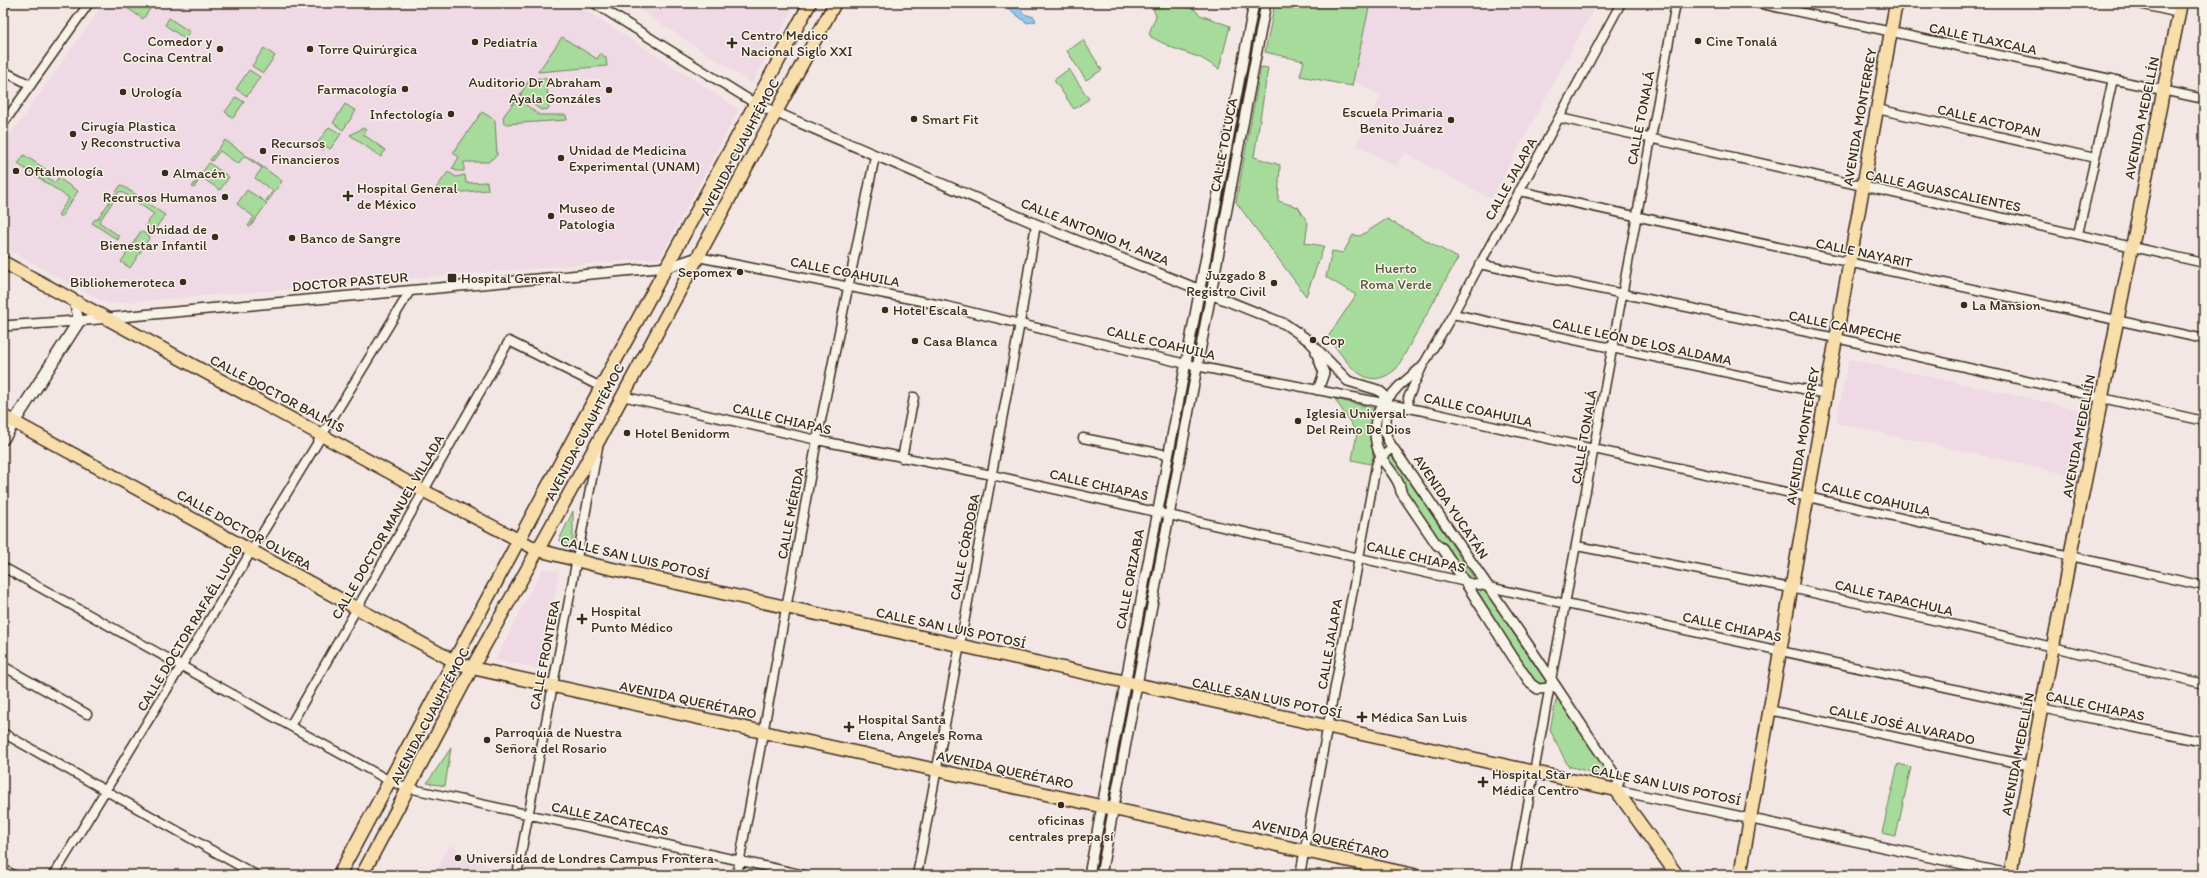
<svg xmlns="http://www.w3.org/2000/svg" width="2207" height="878" viewBox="0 0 2207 878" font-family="Itim,sans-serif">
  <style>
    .built { fill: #eed9e4 }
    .green { fill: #a7db9c; stroke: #71825d }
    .water { fill: #92c7ef; stroke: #6f889b }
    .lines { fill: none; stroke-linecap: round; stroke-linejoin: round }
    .minor-casing { stroke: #3b2a1e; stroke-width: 11 }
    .tertiary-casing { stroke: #3b2a1e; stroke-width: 12 }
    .secondary-casing { stroke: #3b2a1e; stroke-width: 14 }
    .primary-casing { stroke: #3b2a1e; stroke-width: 15 }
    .minor { stroke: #f7f3e8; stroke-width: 8 }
    .tertiary { stroke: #f7f3e8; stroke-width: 9 }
    .secondary { stroke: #f7f3e8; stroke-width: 11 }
    .primary { stroke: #f8deab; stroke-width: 12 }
    .poi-dot { fill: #3b2a1e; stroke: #f7f3e8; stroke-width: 1.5 }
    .labels { text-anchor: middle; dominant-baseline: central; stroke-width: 3; stroke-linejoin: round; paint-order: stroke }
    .poi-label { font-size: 14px; fill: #3b2a1e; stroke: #f7f3e8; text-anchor: start }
    .street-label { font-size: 14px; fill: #3b2a1e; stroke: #f7f3e8 }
    .park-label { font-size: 14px; fill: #56563e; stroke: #f7f3e8 }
  </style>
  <rect width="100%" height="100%" fill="#f3e7e6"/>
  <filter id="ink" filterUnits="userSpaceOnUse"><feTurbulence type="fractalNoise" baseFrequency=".025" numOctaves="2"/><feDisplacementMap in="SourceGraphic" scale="8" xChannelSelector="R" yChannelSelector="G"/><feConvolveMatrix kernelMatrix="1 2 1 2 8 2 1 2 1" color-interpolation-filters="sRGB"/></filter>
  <g filter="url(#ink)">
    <path class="built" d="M104,3H575L739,109L660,258L107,304L3,247V145Z
      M629,3H796L752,83Z
      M1369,3H1597L1491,199L1404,152L1396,166L1356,145L1381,96L1353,81Z
      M1849,359L2087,411L2075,476L1836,423Z
      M543,568L559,572L540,669L495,660Z
      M450,845L502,873V875L434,874Z"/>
    <path class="green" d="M120,3H154L143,19Z
      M1275,3H1370L1352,86L1300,76L1304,61L1265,52Z
      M1176,5L1194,9L1200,15L1230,26L1219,69L1201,58L1173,48L1151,37L1149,33L1156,16L1153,8Z
      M169,18L190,32L185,39L165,25Z
      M562,37L597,59L601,53L606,58L607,66L538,72Z
      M1083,40L1102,70L1086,80L1067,51Z
      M264,48L275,56L263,73L252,66Z
      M1261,67L1268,68L1254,157L1280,165L1278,201L1298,207L1308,223L1305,243L1324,246L1306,296L1236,202Z
      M1069,69L1089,99L1074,109L1054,80Z
      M249,70L260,77L247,96L236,89Z
      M546,78L549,109L541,110L520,95L530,79Z
      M236,97L244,102L233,118L225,112Z
      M517,98L539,115H566L567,120L504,124L503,117Z
      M345,104L356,111L343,130L333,123Z
      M482,112L495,120L497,155L488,162H464V171H457L452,169L459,157L453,153Z
      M329,127L341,134L330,149L326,146L323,150L316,145Z
      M363,128L366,130L363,134L385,150L381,157L350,135Z
      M225,140L282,181L268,201L266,200L273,191L255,178L262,168L244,156L238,164L220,151L212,161L210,160Z
      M24,155L47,170L44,175L55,183L58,178L78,191L61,217L58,215L69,198L18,164Z
      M209,163L229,177L220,190L201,177L194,188L192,187Z
      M448,172L456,177L465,175L466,183L487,182L488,190L438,194L434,191Z
      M121,185L138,196L135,200L120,191L99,222L119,236L118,240L92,223L95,219L97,220Z
      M247,190L267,203L250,227L248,226L254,217L237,204Z
      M141,199L165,215L153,232L145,226L154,214L138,203Z
      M1387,219L1458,258L1397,368C1365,397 1346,360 1328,337L1356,295L1326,277L1332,251L1343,253L1353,235L1360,236Z
      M141,231L150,237L130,268L121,262Z
      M1335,399L1374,408L1371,426L1373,457L1370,464L1352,460L1357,433Z
      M1389,455L1393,457L1476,581L1466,580L1405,494V489L1389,465L1386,456Z
      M573,511V548L559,540Z
      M1471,586L1483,588L1547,683L1537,688Z
      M1557,696L1611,778L1568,766L1550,730Z
      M451,748L445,786L427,783Z
      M1898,764L1911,767L1896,836L1882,833Z"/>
    <path class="water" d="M1001,3H1017L1024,14L1034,17L1036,21L1027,23Z"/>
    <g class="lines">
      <g class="minor-casing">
        <path id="minor" d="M594,3L756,104
          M1757,3L2204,99
          M2135,3L2179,13
          M3,8L6,3
          M3,71L31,85
          M1877,109L2095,158
          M1560,118L2204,263
          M3,124L89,3
          M1519,191L2204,339
          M2078,234L2113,79
          M698,257L946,306L1186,364L1429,412L2204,586
          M1479,264L1836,338L2204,421
          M1453,314L1826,394
          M622,396L817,440L992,475L1466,582L2041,708L2204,742
          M1384,403L1399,386L1419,369
          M1409,408L1408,398L1422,367L1453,314L1621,3
          M1083,438L1168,455
          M902,458L914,397
          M1577,546L1791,588L2053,647L2204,684
          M3,567L290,726L390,781L408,788L805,875
          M3,666L87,714
          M1769,710L2031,766
          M290,726L509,341L601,387
          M3,733L256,875
          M3,869L14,875
          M54,875L410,291
          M517,875L598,447
          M737,875L817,440L875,156
          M917,875L1020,323L1036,224
          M1300,875L1376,466L1378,460L1392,448
          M1515,875L1676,3"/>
      </g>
      <g class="tertiary-casing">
        <path id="tertiary" d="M756,104L1036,224L1285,324L1308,340L1348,381L1378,390L1383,394L1387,408L1385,433L1389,442L1529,646L1619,781L1616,790L2014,875
          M74,301L79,321
          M3,326L76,321L668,267L698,257
          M1316,352L1324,373L1318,390
          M1384,403C1372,417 1373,441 1381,457C1387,468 1400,479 1401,492L1437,545L1442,548C1473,592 1500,639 1531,684L1538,689L1550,688
          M1089,875L1254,3
          M1101,875L1266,3"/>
      </g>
      <g class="secondary-casing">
        <path id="secondary" d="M3,439L79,321"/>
      </g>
      <g class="primary-casing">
        <path id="primary" d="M3,262L424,491L538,550L595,565L1616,790L1677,875
          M3,416L454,661L472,668L1414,875
          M339,875L601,387L810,3
          M362,875L472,668L599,440L835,3
          M1740,875L1896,3
          M2010,875L2070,556L2181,3"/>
      </g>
      <use href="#minor" class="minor"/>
      <use href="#tertiary" class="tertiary"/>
      <use href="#secondary" class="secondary"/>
      <use href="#primary" class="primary"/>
    </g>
  </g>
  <g class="poi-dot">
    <circle cx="1698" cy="41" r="4"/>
    <circle cx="475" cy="42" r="4"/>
    <path d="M730 37h4v4h4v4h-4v4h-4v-4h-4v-4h4z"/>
    <circle cx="220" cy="49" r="4"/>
    <circle cx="310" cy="49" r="4"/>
    <circle cx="405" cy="89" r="4"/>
    <circle cx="609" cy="90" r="4"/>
    <circle cx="123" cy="92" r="4"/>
    <circle cx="451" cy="114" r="4"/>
    <circle cx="914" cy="119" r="4"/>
    <circle cx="1451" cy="120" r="4"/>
    <circle cx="73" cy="134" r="4"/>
    <circle cx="263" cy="151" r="4"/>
    <circle cx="561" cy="158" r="4"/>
    <circle cx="16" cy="171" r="4"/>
    <circle cx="165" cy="173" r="4"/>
    <path d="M346 190h4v4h4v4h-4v4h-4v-4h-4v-4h4z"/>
    <circle cx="225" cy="197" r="4"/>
    <circle cx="551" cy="216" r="4"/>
    <circle cx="215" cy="237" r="4"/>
    <circle cx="292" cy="238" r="4"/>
    <circle cx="740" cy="272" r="4"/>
    <rect x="447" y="273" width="10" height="10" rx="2"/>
    <circle cx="183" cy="282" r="4"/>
    <circle cx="1274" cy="283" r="4"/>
    <circle cx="1964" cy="305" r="4"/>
    <circle cx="885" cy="310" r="4"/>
    <circle cx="1313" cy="340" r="4"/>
    <circle cx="915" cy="341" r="4"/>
    <circle cx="1298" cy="421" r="4"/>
    <circle cx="627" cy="433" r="4"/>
    <path d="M580 613h4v4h4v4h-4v4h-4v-4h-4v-4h4z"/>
    <path d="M1360 711h4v4h4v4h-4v4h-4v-4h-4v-4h4z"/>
    <path d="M847 721h4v4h4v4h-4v4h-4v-4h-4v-4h4z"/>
    <circle cx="487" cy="740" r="4"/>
    <path d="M1481 776h4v4h4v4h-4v4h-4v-4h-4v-4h4z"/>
    <circle cx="1061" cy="805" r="4"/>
    <circle cx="458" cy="858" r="4"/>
  </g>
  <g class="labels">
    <g class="poi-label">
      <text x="741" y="35">Centro Medico<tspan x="741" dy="16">Nacional Siglo XXI</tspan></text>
      <text x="212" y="41" text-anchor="end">Comedor y<tspan x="212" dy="16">Cocina Central</tspan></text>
      <text x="1706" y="41">Cine Tonalá</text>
      <text x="483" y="42">Pediatría</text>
      <text x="318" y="49">Torre Quirúrgica</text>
      <text x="601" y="82" text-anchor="end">Auditorio Dr Abraham<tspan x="601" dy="16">Ayala Gonzáles</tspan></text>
      <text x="397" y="89" text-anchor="end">Farmacología</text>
      <text x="131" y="92">Urología</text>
      <text x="1443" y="112" text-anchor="end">Escuela Primaria<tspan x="1443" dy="16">Benito Juárez</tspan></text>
      <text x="443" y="114" text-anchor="end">Infectología</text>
      <text x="922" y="119">Smart Fit</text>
      <text x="81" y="126">Cirugía Plastica<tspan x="81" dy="16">y Reconstructiva</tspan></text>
      <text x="271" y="143">Recursos<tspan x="271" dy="16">Financieros</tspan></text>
      <text x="569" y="150">Unidad de Medicina<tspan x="569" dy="16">Experimental (UNAM)</tspan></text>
      <text x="24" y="171">Oftalmología</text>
      <text x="173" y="173">Almacén</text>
      <text x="357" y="188">Hospital General<tspan x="357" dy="16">de México</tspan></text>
      <text x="217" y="197" text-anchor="end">Recursos Humanos</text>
      <text x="559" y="208">Museo de<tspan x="559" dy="16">Patologia</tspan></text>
      <text x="207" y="229" text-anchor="end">Unidad de<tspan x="207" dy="16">Bienestar Infantil</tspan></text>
      <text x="300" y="238">Banco de Sangre</text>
      <text x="732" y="272" text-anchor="end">Sepomex</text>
      <text x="1266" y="275" text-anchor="end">Juzgado 8<tspan x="1266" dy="16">Registro Civil</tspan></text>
      <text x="461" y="278">Hospital General</text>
      <text x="175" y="282" text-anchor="end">Bibliohemeroteca</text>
      <text x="1972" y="305">La Mansion</text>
      <text x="893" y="310">Hotel Escala</text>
      <text x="1321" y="340">Cop</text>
      <text x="923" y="341">Casa Blanca</text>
      <text x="1306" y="413">Iglesia Universal<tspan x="1306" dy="16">Del Reino De Dios</tspan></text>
      <text x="635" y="433">Hotel Benidorm</text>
      <text x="591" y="611">Hospital<tspan x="591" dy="16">Punto Médico</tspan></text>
      <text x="1371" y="717">Médica San Luis</text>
      <text x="858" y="719">Hospital Santa<tspan x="858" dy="16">Elena, Angeles Roma</tspan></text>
      <text x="495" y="732">Parroquia de Nuestra<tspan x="495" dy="16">Señora del Rosario</tspan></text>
      <text x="1492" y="774">Hospital Star<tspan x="1492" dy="16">Médica Centro</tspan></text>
      <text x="1061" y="820" text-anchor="middle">oficinas<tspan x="1061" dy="16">centrales prepa sí</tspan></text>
      <text x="466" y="858">Universidad de Londres Campus Frontera</text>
    </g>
    <g class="street-label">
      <text transform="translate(1983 39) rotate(12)">CALLE TLAXCALA</text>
      <text transform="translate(1860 117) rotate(-80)">AVENIDA MONTERREY</text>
      <text transform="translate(1641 118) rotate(-79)">CALLE TONALÁ</text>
      <text transform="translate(2142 118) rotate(-78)">AVENIDA MEDELLÍN</text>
      <text transform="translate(1989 121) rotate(13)">CALLE ACTOPAN</text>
      <text transform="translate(1224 145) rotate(-79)">CALLE TOLUCA</text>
      <text transform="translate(740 147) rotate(-62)">AVENIDA CUAUHTÉMOC</text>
      <text transform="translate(1511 179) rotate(-61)">CALLE JALAPA</text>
      <text transform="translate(1943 191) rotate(12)">CALLE AGUASCALIENTES</text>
      <text transform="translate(1095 232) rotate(22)">CALLE ANTONIO M. ANZA</text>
      <text transform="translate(1864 253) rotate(12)">CALLE NAYARIT</text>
      <text transform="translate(845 272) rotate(11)">CALLE COAHUILA</text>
      <text transform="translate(350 282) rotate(-5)">DOCTOR PASTEUR</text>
      <text transform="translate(1845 327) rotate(12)">CALLE CAMPECHE</text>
      <text transform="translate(1642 342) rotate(12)">CALLE LEÓN DE LOS ALDAMA</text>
      <text transform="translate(1161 343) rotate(13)">CALLE COAHUILA</text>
      <text transform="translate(277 394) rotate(28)">CALLE DOCTOR BALMIS</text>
      <text transform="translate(1478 410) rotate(13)">CALLE COAHUILA</text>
      <text transform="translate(782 419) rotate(13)">CALLE CHIAPAS</text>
      <text transform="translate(585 432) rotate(-62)">AVENIDA CUAUHTÉMOC</text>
      <text transform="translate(1803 436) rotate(-80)">AVENIDA MONTERREY</text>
      <text transform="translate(2079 436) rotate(-79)">AVENIDA MEDELLÍN</text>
      <text transform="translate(1584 437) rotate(-80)">CALLE TONALÁ</text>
      <text transform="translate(1099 485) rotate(13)">CALLE CHIAPAS</text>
      <text transform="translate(1876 499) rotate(13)">CALLE COAHUILA</text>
      <text transform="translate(1451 507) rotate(56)">AVENIDA YUCATÁN</text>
      <text transform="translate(791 513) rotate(-79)">CALLE MÉRIDA</text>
      <text transform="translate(388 527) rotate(-60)">CALLE DOCTOR MANUEL VILLADA</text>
      <text transform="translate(244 530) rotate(29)">CALLE DOCTOR OLVERA</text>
      <text transform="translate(965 547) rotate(-79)">CALLE CÓRDOBA</text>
      <text transform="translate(1416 557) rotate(13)">CALLE CHIAPAS</text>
      <text transform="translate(635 558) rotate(13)">CALLE SAN LUIS POTOSÍ</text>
      <text transform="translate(1130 579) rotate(-79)">CALLE ORIZABA</text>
      <text transform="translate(1894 598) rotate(13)">CALLE TAPACHULA</text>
      <text transform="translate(1732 627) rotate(12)">CALLE CHIAPAS</text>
      <text transform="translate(190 628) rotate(-59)">CALLE DOCTOR RAFAÉL LUCIO</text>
      <text transform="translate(951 628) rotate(12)">CALLE SAN LUIS POTOSÍ</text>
      <text transform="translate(1330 644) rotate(-80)">CALLE JALAPA</text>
      <text transform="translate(545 655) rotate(-79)">CALLE FRONTERA</text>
      <text transform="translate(1267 698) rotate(12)">CALLE SAN LUIS POTOSÍ</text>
      <text transform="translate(688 700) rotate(12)">AVENIDA QUERÉTARO</text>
      <text transform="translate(2095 706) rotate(12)">CALLE CHIAPAS</text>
      <text transform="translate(430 716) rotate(-62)">AVENIDA CUAUHTÉMOC</text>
      <text transform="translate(1902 725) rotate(12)">CALLE JOSÉ ALVARADO</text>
      <text transform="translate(2018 754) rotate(-79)">AVENIDA MEDELLÍN</text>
      <text transform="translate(1005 770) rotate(12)">AVENIDA QUERÉTARO</text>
      <text transform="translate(1666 785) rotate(12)">CALLE SAN LUIS POTOSÍ</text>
      <text transform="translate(610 819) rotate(12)">CALLE ZACATECAS</text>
      <text transform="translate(1321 839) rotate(13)">AVENIDA QUERÉTARO</text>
    </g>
    <g class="park-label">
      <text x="1396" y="268">Huerto<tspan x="1396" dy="16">Roma Verde</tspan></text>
    </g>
  </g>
  <rect width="2207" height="878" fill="none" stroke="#f7f3e8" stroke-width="16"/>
  <rect x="8" y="8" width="2191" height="862" fill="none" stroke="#3b2a1e" stroke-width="1.5" filter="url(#ink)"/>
</svg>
